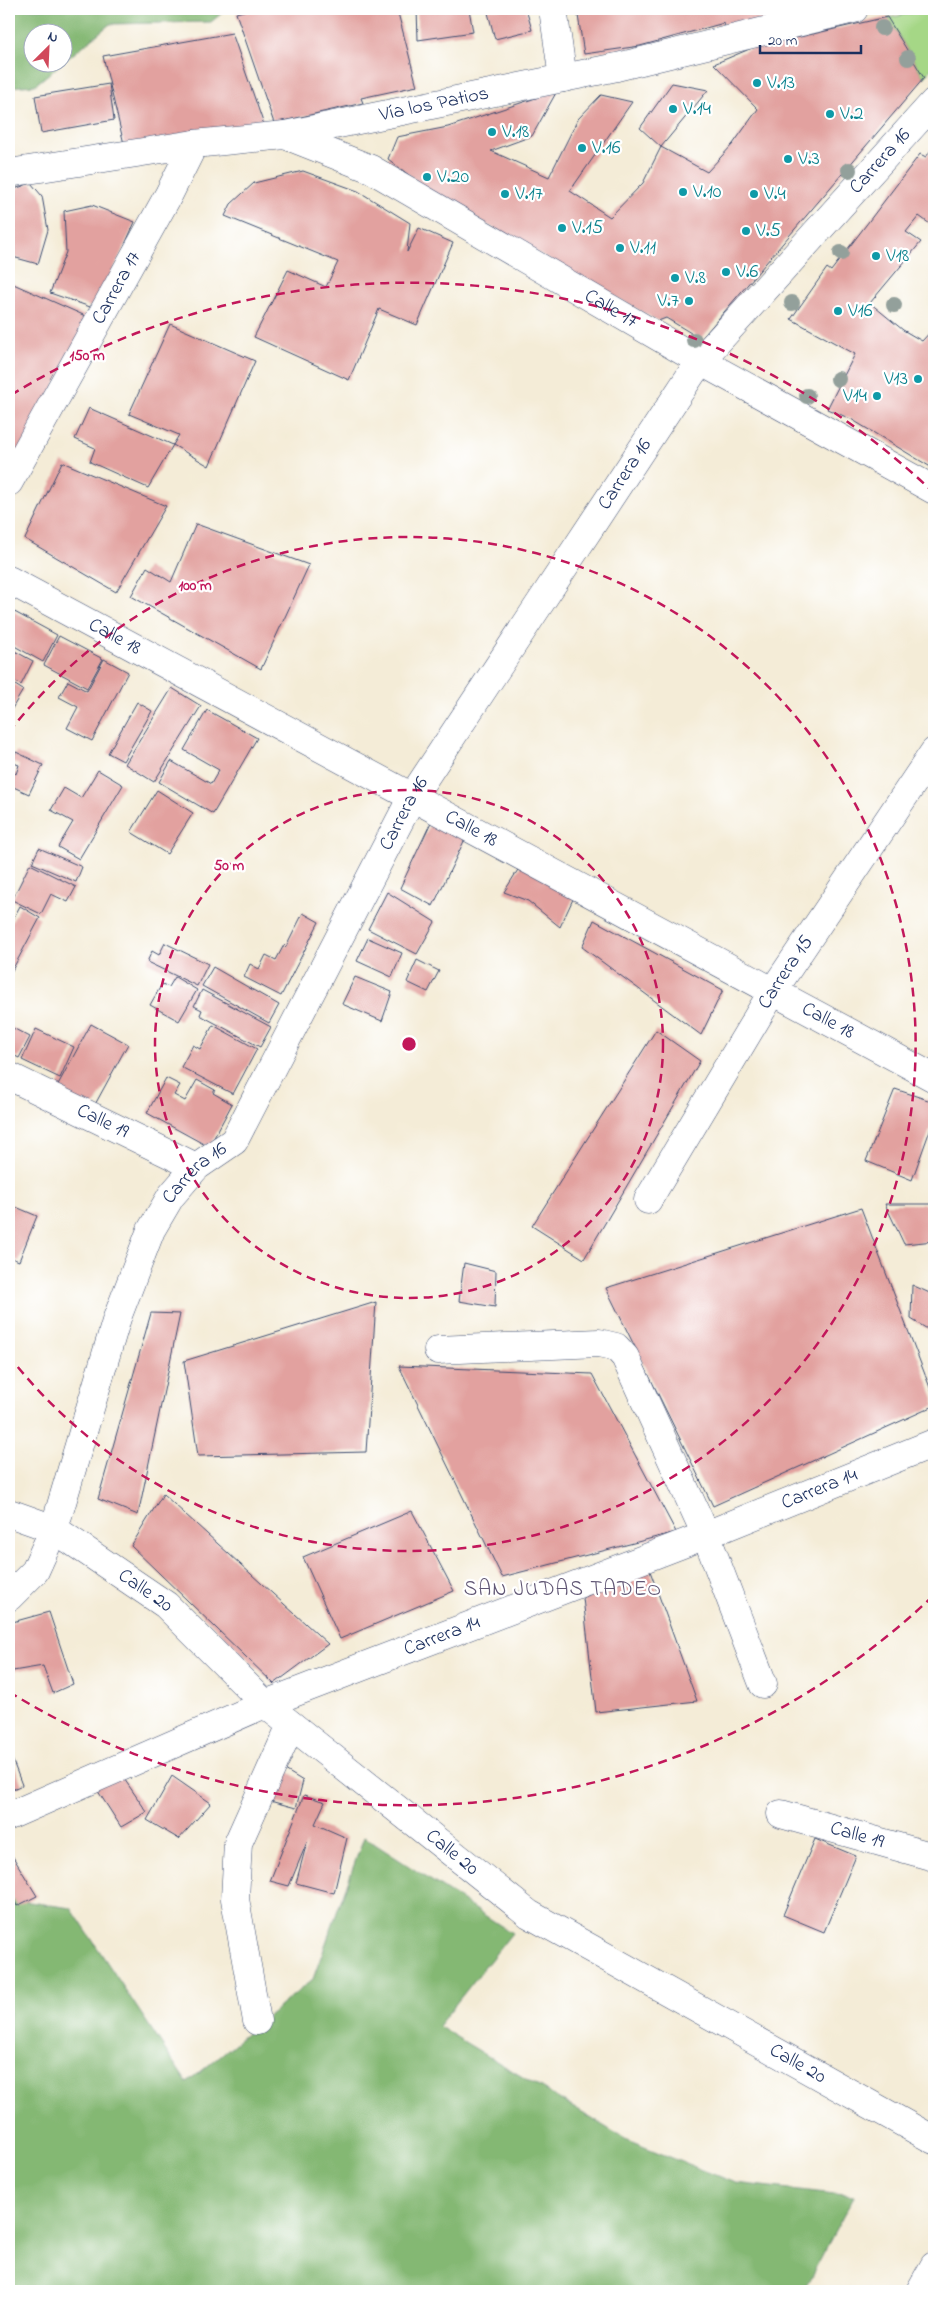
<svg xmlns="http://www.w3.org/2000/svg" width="943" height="2300" viewBox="0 0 943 2300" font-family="'Indie Flower',sans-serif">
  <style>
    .green { fill: #a5d786; stroke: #608372 }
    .forest { fill: #84b873; stroke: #507468; fill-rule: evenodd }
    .building { fill: #e2a19f }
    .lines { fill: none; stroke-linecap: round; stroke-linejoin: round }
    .street-casing { stroke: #3c4b70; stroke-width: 29 }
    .street { stroke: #fff; stroke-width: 28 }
    .tree { fill: #93a09b }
    .ring { fill: none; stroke: #c2185b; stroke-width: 2.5; stroke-dasharray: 9 6 }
    .culture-dot { fill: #0f9aa8; stroke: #fff; stroke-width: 2 }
    .labels { text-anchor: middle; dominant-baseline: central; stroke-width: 4.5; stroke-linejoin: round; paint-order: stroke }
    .culture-label { font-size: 20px; fill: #0d838f; stroke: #fff; text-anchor: start }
    .street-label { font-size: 20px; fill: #1b2f5e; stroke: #fff }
    .neighbourhood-label { font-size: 21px; letter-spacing: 1px; fill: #615775; stroke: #fff }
    .centre { fill: #c2185b; stroke: #fff; stroke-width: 2.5 }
    .ring-label { font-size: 15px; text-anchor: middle; font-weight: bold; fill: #c2185b; stroke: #fff; stroke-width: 4.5; stroke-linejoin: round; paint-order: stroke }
  </style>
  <rect width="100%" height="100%" fill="#fff"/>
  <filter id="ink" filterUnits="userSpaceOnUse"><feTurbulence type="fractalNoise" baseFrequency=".02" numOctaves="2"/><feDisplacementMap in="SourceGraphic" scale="10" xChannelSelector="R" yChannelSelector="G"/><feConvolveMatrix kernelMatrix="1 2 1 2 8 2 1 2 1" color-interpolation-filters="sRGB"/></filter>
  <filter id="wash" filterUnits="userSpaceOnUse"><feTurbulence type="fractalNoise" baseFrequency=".0096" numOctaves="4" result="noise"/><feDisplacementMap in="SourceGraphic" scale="20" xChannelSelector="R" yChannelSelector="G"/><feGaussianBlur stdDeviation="1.12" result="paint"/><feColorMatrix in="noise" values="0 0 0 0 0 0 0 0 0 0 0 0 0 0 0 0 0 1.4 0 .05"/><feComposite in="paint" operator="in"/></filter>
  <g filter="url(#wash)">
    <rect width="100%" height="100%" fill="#f4ecd7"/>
    <path class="green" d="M930,9H934V66L924,78L888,18Z"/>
    <path class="forest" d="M9,9H227L211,22L110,24L35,85L9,87ZM32,32H62V62H32Z
      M364,1837L512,1933L438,2026L627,2140L735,2183L854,2196L803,2291H9V1899L71,1908L187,2083L313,1979Z"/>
    <g id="blocks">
      <path class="building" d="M251,9H397L417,86L361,98L363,103L274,123L236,13Z
        M417,9H469L473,32L418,40Z
        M487,9H526L532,30L495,39Z
        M577,9H805L725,30L724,23L640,46L584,54Z
        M887,17L924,78L701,339L666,318L658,321L435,195L388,159L397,137L448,127L557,91L532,136L491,151L549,177L578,119L601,95L632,102L570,191L610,217L643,183L661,147L640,128L672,83L708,90L661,147L707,172L733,144L758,109L714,64L752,48Z
        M232,33L264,125L124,144L103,56Z
        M109,84L114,120L41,133L35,96Z
        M934,146V227L919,216L906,232L921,242L870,303L903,330L922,341L934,328V469L851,419L827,409L855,354L791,319L827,268L831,271L920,154L926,157Z
        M303,171L358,191L410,223L407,252L419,228L453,243L417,325L379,309L349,380L254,337L288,270L326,287L338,262L225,216L231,204L254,183Z
        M31,183L42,196L48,230L38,264L9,256V191Z
        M92,205L135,222L96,309L50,293L66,252L64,211Z
        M9,282L90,318L9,473Z
        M170,324L255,361L209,466L173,445L179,435L129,414Z
        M89,408L173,445L148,488L90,462L95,448L75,439Z
        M62,462L166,506L116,592L25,539Z
        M196,524L309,565L261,669L131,596L147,567L171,582Z
        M9,609L57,635L43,662L9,643Z
        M59,636L103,659L87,688L44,665Z
        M9,648L33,661L21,685L9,678Z
        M104,659L128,672L92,741L67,728L78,707L59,697L68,681L87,691Z
        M9,681L23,690L10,712L9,711Z
        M172,688L201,706L154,782L125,764Z
        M137,702L152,711L123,761L108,753Z
        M207,710L257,738L213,814L159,782L171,761L211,784L219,770L184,750Z
        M16,752L43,765L29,794L9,785L12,771L16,774L19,765L11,762Z
        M98,770L123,785L79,859L58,847L73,822L51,810L64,788L81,798Z
        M157,790L193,813L167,854L131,832Z
        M432,820L465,839L433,906L400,888Z
        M39,848L82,867L76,882L32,863Z
        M30,864L76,887L68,902L51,894L41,914L12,900Z
        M521,865L574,897L560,927L528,901L504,892Z
        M387,892L435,922L417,954L368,929Z
        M20,906L40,918L9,976V927Z
        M303,913L319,922L281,996L244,977L250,964L259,969L266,955L276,960L284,945L286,947Z
        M594,920L723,990L701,1035L582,947Z
        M368,938L402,953L392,977L357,961Z
        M165,943L208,964L197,986L147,962L152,951L159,955Z
        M417,960L439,971L428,992L407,982Z
        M213,967L279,1005L269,1023L202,986Z
        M175,977L197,990L179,1021L150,1005L162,984L169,987Z
        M355,977L392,992L382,1021L342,1004Z
        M202,990L271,1027L260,1047L200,1015L202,1010L194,1006Z
        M91,1024L128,1044L92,1110L55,1090Z
        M213,1025L257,1049L233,1094L181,1067L193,1045L200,1049Z
        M9,1026L30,1037L19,1058L9,1053Z
        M36,1029L74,1047L60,1078L22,1060Z
        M656,1030L700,1061L584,1259L532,1226Z
        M166,1078L180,1085L174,1095L185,1101L197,1080L215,1090L213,1093L232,1104L209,1147L147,1113Z
        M895,1089L934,1102V1119L912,1180L866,1161Z
        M9,1204L37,1216L19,1261L9,1257Z
        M885,1204H934V1241L904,1244Z
        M861,1208L934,1398V1406L713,1506L606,1288Z
        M464,1263L496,1271L495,1307L459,1301Z
        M912,1285L934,1295V1333L911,1319Z
        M376,1302L366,1452L198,1456L184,1361Z
        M151,1313L180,1314L138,1515L98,1499Z
        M399,1366L592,1374L676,1532L502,1577Z
        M163,1494L328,1644L274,1684L131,1546Z
        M412,1511L454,1591L340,1639L303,1557Z
        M650,1571L697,1701L596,1712L583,1598L603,1588Z
        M49,1612L73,1684L53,1693L43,1666L13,1671L9,1654V1623Z
        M9,1751L22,1785L9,1791Z
        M285,1770L303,1781L296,1808L270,1801Z
        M120,1773L147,1812L121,1827L94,1785Z
        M172,1776L211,1803L179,1839L147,1820Z
        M304,1795L325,1802L315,1824L347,1838L334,1893L296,1883L307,1842L289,1886L270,1881Z
        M815,1839L856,1856L824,1932L783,1915Z
        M10,1852L37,1896L17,1906L9,1890Z"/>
    </g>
  </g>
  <g filter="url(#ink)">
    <use href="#blocks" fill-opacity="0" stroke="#3c4b70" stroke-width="1"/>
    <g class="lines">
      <g class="street-casing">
        <g id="street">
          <path d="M553,9L563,78"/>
          <path id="s1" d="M285,135L371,169L700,361L934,490"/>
          <path id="s2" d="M9,173L194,144L285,135L617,67L854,9"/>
          <path id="s3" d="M9,482L169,194L194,144"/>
          <path id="s4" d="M9,580L934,1078"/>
          <path id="s5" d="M9,1076L196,1167"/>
          <path id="s6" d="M648,1200L773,991L934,752"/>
          <path d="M438,1350L599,1343L616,1347L625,1357L706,1535L763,1684"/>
          <path id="s7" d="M9,1513L54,1529L166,1605L265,1704L529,1914L934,2140"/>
          <path id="s8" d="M9,1597L35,1571L54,1529L117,1318L151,1230L171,1196L196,1167L234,1141L412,797L700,361L934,102"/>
          <path id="s9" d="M781,1814L934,1857"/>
          <path id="s10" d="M9,1816L265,1704L706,1535L934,1443"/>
          <path d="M257,2021L235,1899L238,1843L291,1725"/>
          <path d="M920,2291L934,2266"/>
        </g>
      </g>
      <use href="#street" class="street"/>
    </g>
    <g class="tree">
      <circle cx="882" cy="28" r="8"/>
      <circle cx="908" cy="58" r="8"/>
      <circle cx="849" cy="170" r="8"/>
      <circle cx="841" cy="253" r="8"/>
      <circle cx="792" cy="303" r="8"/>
      <circle cx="894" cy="305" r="8"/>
      <circle cx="694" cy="340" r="8"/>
      <circle cx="838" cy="379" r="8"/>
      <circle cx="807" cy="396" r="8"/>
    </g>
  </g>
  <g class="ring">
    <circle cx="409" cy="1044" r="254"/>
    <path d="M9 732A507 507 0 1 1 9 1356"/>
    <path d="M933 1596A761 761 0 0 1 11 1693M11 395A761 761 0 0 1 933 492"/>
  </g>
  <g class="culture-dot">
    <circle cx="757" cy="83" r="5"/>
    <circle cx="673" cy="109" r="5"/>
    <circle cx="830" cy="114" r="5"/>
    <circle cx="492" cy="132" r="5"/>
    <circle cx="582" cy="148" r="5"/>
    <circle cx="788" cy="159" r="5"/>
    <circle cx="427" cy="177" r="5"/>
    <circle cx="683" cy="192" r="5"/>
    <circle cx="505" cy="194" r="5"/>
    <circle cx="754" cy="194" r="5"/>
    <circle cx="562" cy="228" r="5"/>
    <circle cx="746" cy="231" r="5"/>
    <circle cx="620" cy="248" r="5"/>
    <circle cx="876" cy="256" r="5"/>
    <circle cx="726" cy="272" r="5"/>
    <circle cx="675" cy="278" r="5"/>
    <circle cx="689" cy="301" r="5"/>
    <circle cx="838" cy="311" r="5"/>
    <circle cx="918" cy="379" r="5"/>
    <circle cx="877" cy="396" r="5"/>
  </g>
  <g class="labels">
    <g class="culture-label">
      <text x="767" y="83">V.13</text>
      <text x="683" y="109">V.14</text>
      <text x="840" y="114">V.2</text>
      <text x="502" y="132">V.18</text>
      <text x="592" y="148">V.16</text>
      <text x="798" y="159">V.3</text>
      <text x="437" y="177">V.20</text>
      <text x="693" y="192">V.10</text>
      <text x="515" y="194">V.17</text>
      <text x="764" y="194">V.4</text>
      <text x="572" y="228">V.15</text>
      <text x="756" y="231">V.5</text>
      <text x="630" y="248">V.11</text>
      <text x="886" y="256">V18</text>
      <text x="736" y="272">V.6</text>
      <text x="685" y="278">V.8</text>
      <text x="679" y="301" text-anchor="end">V.7</text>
      <text x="848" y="311">V16</text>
      <text x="908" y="379" text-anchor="end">V13</text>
      <text x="867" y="396" text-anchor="end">V14</text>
    </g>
    <g class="street-label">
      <text stroke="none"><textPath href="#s2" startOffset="431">Vía los Patios</textPath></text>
      <text stroke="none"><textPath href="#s8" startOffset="1700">Carrera 16</textPath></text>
      <text stroke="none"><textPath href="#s3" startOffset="222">Carrera 17</textPath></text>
      <text stroke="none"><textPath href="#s1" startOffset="370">Calle 17</textPath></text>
      <text stroke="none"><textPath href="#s8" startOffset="1295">Carrera 16</textPath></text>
      <text stroke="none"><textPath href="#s4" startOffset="120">Calle 18</textPath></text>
      <text stroke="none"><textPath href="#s8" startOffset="890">Carrera 16</textPath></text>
      <text stroke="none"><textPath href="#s4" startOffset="525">Calle 18</textPath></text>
      <text stroke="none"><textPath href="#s6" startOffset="266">Carrera 15</textPath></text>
      <text stroke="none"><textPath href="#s4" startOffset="930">Calle 18</textPath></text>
      <text stroke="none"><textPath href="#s5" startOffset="104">Calle 19</textPath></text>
      <text stroke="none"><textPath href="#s8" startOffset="470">Carrera 16</textPath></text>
      <text stroke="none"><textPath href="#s10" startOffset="874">Carrera 14</textPath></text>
      <text stroke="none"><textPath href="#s7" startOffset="158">Calle 20</textPath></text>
      <text stroke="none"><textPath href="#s10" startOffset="469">Carrera 14</textPath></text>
      <text stroke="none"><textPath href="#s9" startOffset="79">Calle 19</textPath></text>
      <text stroke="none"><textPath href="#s7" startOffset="562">Calle 20</textPath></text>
      <text stroke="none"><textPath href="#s7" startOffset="968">Calle 20</textPath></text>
    </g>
    <g class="neighbourhood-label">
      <text x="563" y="1590">SAN JUDAS TADEO</text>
    </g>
  </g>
  <circle cx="409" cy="1044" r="8" class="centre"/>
  <g class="ring-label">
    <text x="87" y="360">150 m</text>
    <text x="195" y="590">100 m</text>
    <text x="229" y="870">50 m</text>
  </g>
  <rect width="943" height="2300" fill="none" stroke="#fff" stroke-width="30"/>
  <g transform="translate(48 48) rotate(24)"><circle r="24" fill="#ffffff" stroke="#a4acbf"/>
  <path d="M0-4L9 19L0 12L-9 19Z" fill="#d1495b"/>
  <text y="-8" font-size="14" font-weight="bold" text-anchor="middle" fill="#1b2f5e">N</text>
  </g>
  <path d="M760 45v8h101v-8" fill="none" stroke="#1b2f5e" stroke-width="2.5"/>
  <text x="768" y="45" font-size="15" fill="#1b2f5e" stroke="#ffffff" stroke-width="4" paint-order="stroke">20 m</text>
</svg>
